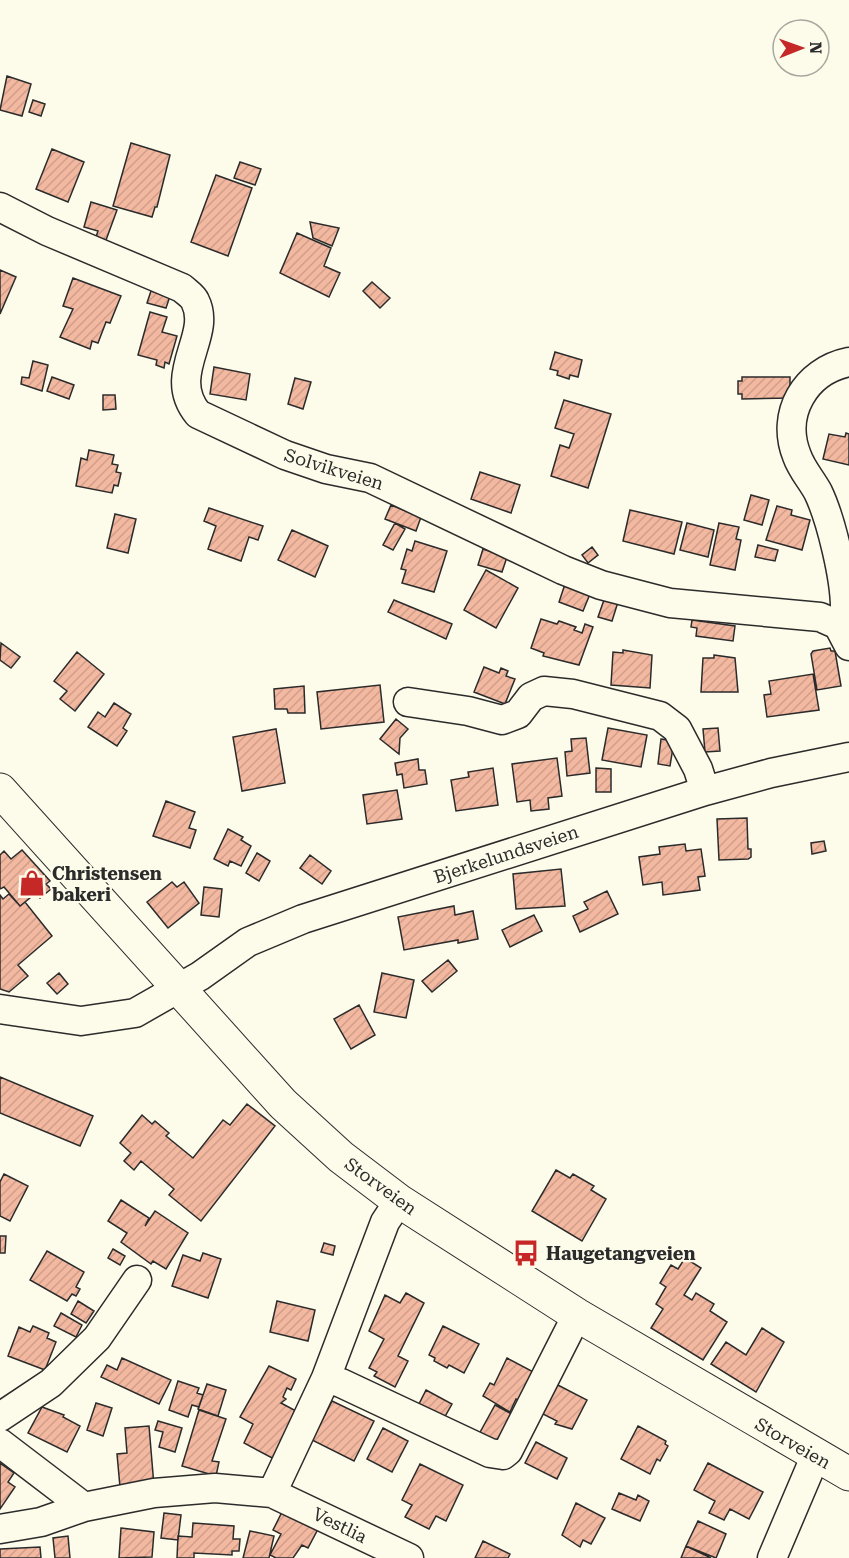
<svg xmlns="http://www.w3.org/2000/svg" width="849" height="1558" viewBox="0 0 849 1558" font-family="'Roboto Serif',serif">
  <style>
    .building { fill: url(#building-hatch); stroke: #2b2b2b; stroke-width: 1.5 }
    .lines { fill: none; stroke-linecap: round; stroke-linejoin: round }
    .minor-casing { stroke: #2b2b2b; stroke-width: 31 }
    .major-casing { stroke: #2b2b2b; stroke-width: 35 }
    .minor { stroke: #fdfbea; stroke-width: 28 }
    .major { stroke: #fdfbea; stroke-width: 33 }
    .labels { text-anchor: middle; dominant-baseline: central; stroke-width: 4.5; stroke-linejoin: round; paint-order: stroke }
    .street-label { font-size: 18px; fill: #2b2b2b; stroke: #fdfbea }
    .poi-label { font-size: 18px; font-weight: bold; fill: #2b2b2b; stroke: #fdfbea; text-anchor: start }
  </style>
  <defs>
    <pattern id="building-hatch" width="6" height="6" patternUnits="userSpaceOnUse" patternTransform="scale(1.5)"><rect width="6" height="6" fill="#f2b8a0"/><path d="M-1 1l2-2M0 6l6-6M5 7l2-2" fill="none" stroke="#d09e8a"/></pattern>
  </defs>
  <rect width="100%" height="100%" fill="#fdfbea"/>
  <path class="building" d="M7,76L31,84L22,116L0,110Z
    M33,100L45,104L41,116L29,112Z
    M131,143L170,155L157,207H155L152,217L113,206Z
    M52,149L84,162L68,202L36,189Z
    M240,162L261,169L255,185L234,178Z
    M216,175L252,188L228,256L191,242Z
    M91,202L117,210L106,240L96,237L98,231L84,227Z
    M310,222L339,228L332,246L313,238Z
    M297,233L331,248L324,266L340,273L329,297L280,273Z
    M0,270L16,277L0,314Z
    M73,278L121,296L110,323L106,322L98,343L92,341L90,349L60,337L73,309L63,306Z
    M372,282L390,298L380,308L363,291Z
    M151,291L170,296L166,308L147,303Z
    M150,312L167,317L162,332L177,336L169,364L165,362L164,368L156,365L157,360L138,355Z
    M555,352L582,360L578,377L570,375L569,379L557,375L558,371L550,369Z
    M33,361L48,365L42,391L21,384L22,377L29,378Z
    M214,367L250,374L246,400L210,394Z
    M52,377L74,385L69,399L47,391Z
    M742,377H790V398L742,399V394H738V381H742Z
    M295,378L311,382L303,409L288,404Z
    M103,395H115L116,409L103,410Z
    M564,400L611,414L588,488L551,476L560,445L569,448L574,434L555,428Z
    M846,433L849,434V465L823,459L829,434L845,437Z
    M89,450L114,455L112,464L118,465L116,472L121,473L118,486L114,485L112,493L76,486L81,458L87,460Z
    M480,472L520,485L511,513L471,499Z
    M751,495L769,500L762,525L744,520Z
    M391,505L421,517L416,531L385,519Z
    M777,506L792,510L791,515L810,520L802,550L766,540Z
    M209,508L263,526L258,540L249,537L241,561L208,549L216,526L204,521Z
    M630,510L682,522L674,554L623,541Z
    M115,514L136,519L128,553L107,548Z
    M395,523L405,529L393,550L383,545Z
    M687,523L714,530L708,557L680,550Z
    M719,523L739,527L736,539L741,540L735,570L710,565Z
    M292,530L328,546L315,577L278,560Z
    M415,541L447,551L434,592L402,583L406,570L401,569L407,549L412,551Z
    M758,545L778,550L775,561L755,557Z
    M592,547L598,555L588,563L582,555Z
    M483,549L507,557L502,572L478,565Z
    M486,570L518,588L496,628L464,610Z
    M565,584L590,594L583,611L559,602Z
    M605,597L618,602L612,621L598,617Z
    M394,600L452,624L446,639L388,612Z
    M541,619L557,624L559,621L576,627L574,630L582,633L585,624L593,627L579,665L543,656L544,653L531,648Z
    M692,620L735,626L733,641L696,636L697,628L691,627Z
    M1,643L20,657L11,668L0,660Z
    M830,648L831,651H835L841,686L817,690L811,654L813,651Z
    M623,650L652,655L650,688L611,685L613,652L623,653Z
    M77,652L104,674L75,711L60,699L67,691L54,681Z
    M714,655L735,658L738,692H701L703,658H714Z
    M484,667L499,673L501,668L508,671L506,676L515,679L505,704L474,692Z
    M813,674L819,710L767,717L764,695L771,694L769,681Z
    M380,685L384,722L321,729L317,692Z
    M304,686L305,713H288L287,709H275L274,689Z
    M114,703L131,714L123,728L127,731L117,746L88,727L98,712L105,717Z
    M396,719L408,729L400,738L399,754L380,739Z
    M608,728L647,735L641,767L602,760Z
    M718,728L720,751L705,752L703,729Z
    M276,729L285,783L242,791L233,737Z
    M586,738L590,773L567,776L565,752L572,751L571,739Z
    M661,739L674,741L670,766L658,764Z
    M557,758L562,796L548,798L549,809L531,811L530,800L517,802L512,764Z
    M418,759L419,770H425L427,784L404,788L402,774L397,775L395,763Z
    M493,768L498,805L456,811L451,780L469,777L468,772Z
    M596,768L611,769V792H596Z
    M397,790L402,819L367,824L363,795Z
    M166,801L195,812L189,828L196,830L190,848L153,836Z
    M747,818L748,849H751V857L748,859L719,860L717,819Z
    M228,829L243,837L241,840L251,846L241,866L230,861L228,866L214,859Z
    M824,841L826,851L812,854L811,843Z
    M685,844L686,851L701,849L705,876L698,877L700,890L663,895L662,882L643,885L639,857L660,854L659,847Z
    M22,850L50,881L46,884L51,889L40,898L35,894L20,906L4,887L0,889V855L4,851L11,859Z
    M257,853L270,861L259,881L246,873Z
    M310,855L331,871L322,884L300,868Z
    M561,869L565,906L516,909L513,874Z
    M172,882L177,887L184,882L199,903L168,928L147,902Z
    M204,887L222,889L219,917L201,915Z
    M607,891L618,914L580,932L573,916L588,909L584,902Z
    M9,894L20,906L25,902L52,936L18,965L28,976L9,992L0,989V895L3,899Z
    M454,906L455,915L473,911L478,939L458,943V940L404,950L398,917Z
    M534,915L542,931L510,947L502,930Z
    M448,960L457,971L432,992L422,981Z
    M59,973L68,984L57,994L47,983Z
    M382,973L414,980L406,1018L374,1012Z
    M359,1005L375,1035L351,1049L334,1019Z
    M0,1077L93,1116L80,1146L0,1113Z
    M247,1104L275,1126L201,1221L169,1195L174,1189L141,1161L134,1170L124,1161L131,1153L120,1143L142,1115L152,1124L155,1121L169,1133L166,1136L193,1158L223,1120L230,1125Z
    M556,1170L570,1178L573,1174L594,1186L591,1190L606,1199L582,1241L532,1211Z
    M4,1174L28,1186L10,1221L0,1216V1182Z
    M121,1200L149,1218L145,1226L155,1211L188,1233L166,1269L153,1261L151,1264L121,1242L127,1233L108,1221Z
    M0,1236H6L5,1253H0Z
    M324,1243L335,1246L333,1255L321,1252Z
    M113,1249L125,1256L120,1265L108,1258Z
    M47,1251L84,1272L76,1287L80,1289L76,1296L72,1294L67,1301L30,1280Z
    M203,1253L221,1259L208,1298L172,1286L183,1255L200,1261Z
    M685,1258L701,1268L684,1295L692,1300L696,1293L714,1304L710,1311L727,1322L703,1360L651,1328L663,1309L656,1304L666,1287L660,1283L671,1265L678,1269Z
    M406,1293L424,1303L398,1356L408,1361L395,1387L374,1376L377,1372L369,1368L384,1339L369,1331L385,1295L400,1303Z
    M78,1301L94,1311L86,1323L71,1314Z
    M277,1301L315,1310L308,1341L270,1332Z
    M61,1313L82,1325L76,1337L54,1326Z
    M33,1326L49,1333L47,1338L56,1342L45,1370L8,1356L19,1327L30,1332Z
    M443,1326L479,1344L464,1373L449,1365L447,1368L434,1361L435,1358L429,1355Z
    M762,1328L784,1342L756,1392L711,1364L726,1342L746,1355Z
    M122,1358L171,1380L159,1404L101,1377L107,1365L117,1370Z
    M507,1358L541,1376L526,1404L516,1399L510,1412L483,1396L490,1383L494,1385Z
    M269,1366L296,1379L291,1390L287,1388L283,1397L286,1399L281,1403L298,1412L274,1459L244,1443L253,1424L240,1417Z
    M178,1381L199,1388L197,1393L203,1395L199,1407L192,1405L188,1417L169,1410Z
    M552,1382L587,1400L572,1429L555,1424L557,1421L537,1411Z
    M207,1384L226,1390L218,1416L198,1409Z
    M426,1390L452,1404L443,1420L418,1406Z
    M332,1401L374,1421L354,1461L312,1440Z
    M96,1403L112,1408L103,1436L87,1430Z
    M495,1405L519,1418L502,1449L478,1436Z
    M42,1407L64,1415L63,1417L80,1426L67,1452L28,1433Z
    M199,1410L226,1419L212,1461L219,1462L216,1476L182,1466Z
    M158,1421L182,1428L175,1452L159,1447L163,1432L155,1430Z
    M149,1426L154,1486L120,1487L117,1454L127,1453L125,1428Z
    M638,1426L666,1441L665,1444L668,1446L660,1461L657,1459L650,1474L621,1459Z
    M383,1428L408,1441L392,1472L367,1459Z
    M536,1442L567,1458L557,1479L525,1463Z
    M0,1463L14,1473L8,1482L15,1487L0,1509Z
    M708,1463L763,1492L749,1519L730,1509L724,1520L709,1513L715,1501L694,1490Z
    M420,1464L463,1485L446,1521L436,1516L429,1529L405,1517L412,1505L402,1500Z
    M619,1493L636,1500L638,1495L649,1501L640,1521L612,1509Z
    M576,1503L605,1518L591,1544L583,1540L580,1547L562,1535Z
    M282,1512L318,1529L308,1548L302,1545L293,1558H276L270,1555L281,1534L273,1530Z
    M164,1513L181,1515L178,1540L161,1538Z
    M698,1521L726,1534L716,1558L686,1546Z
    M193,1523L234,1526L233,1539H240L239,1551H232V1555L194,1553V1558H177L178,1536L192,1537Z
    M121,1528L154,1532L152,1557L119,1558Z
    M250,1531L274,1536L269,1558H243Z
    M68,1536L70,1558H55L53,1538Z
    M483,1541L510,1554L508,1558H475Z
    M686,1546L711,1558H681Z
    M40,1547L41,1558H0V1549Z"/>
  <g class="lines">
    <g class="minor-casing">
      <path id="minor" d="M0,207L47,231L182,288C186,292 193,296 195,301C213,336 165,374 198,414L285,455L326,469L370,478L563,570L601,585L670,603L820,617L838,625L849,646
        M838,625C841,620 844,614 845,608C845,578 831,519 818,492C811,479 802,470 797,456C780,414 805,371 849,362
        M408,702L468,711L502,720L518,714L531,697L544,691L573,694L660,716L677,729L698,769L705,791
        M0,1009L81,1021L135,1013L200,976L248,942L303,919L705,791L771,773L849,757
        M326,1378L341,1383L490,1453L503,1455L508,1451L577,1315
        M0,1417L51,1383L97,1338L137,1280
        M0,1443L84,1507
        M272,1493L326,1378L385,1222L399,1201
        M0,1529L41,1522L84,1507L154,1493L215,1488L272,1493L409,1558
        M772,1558L815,1457"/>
    </g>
    <g class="major-casing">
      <path id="major" d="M0,790L283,1104L341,1157L399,1201L577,1315L849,1474"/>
    </g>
    <use href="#minor" class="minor"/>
    <use href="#major" class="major"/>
  </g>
  <defs>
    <g id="shop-bare" transform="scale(2.07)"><path d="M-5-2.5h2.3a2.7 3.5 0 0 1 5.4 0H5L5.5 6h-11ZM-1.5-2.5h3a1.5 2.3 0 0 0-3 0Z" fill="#c62828" stroke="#fdfbea" stroke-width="2.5" paint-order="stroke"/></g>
    <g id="bus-bare" transform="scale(2.07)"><path d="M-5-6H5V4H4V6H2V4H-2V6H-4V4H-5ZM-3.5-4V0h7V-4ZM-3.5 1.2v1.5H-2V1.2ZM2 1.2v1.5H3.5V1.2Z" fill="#c62828" stroke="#fdfbea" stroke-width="2.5" paint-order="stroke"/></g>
  </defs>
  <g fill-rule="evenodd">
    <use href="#shop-bare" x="32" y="883"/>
    <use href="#bus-bare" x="526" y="1253"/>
  </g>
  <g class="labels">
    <g class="street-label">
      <text transform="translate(334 469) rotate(17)">Solvikveien</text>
      <text transform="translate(506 854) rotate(-18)">Bjerkelundsveien</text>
      <text transform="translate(381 1186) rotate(36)">Storveien</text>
      <text transform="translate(793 1443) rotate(30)">Storveien</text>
      <text transform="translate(340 1525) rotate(26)">Vestlia</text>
    </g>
    <g class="poi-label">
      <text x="52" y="873">Christensen<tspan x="52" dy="21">bakeri</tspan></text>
      <text x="546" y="1253">Haugetangveien</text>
    </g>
  </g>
  <g transform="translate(801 48) rotate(89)"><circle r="28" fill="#fdfbea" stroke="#a9a89e" stroke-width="1.5"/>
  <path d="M0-4.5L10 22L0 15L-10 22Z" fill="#c62828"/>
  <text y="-9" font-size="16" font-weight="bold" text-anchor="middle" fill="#2b2b2b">N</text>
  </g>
</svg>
